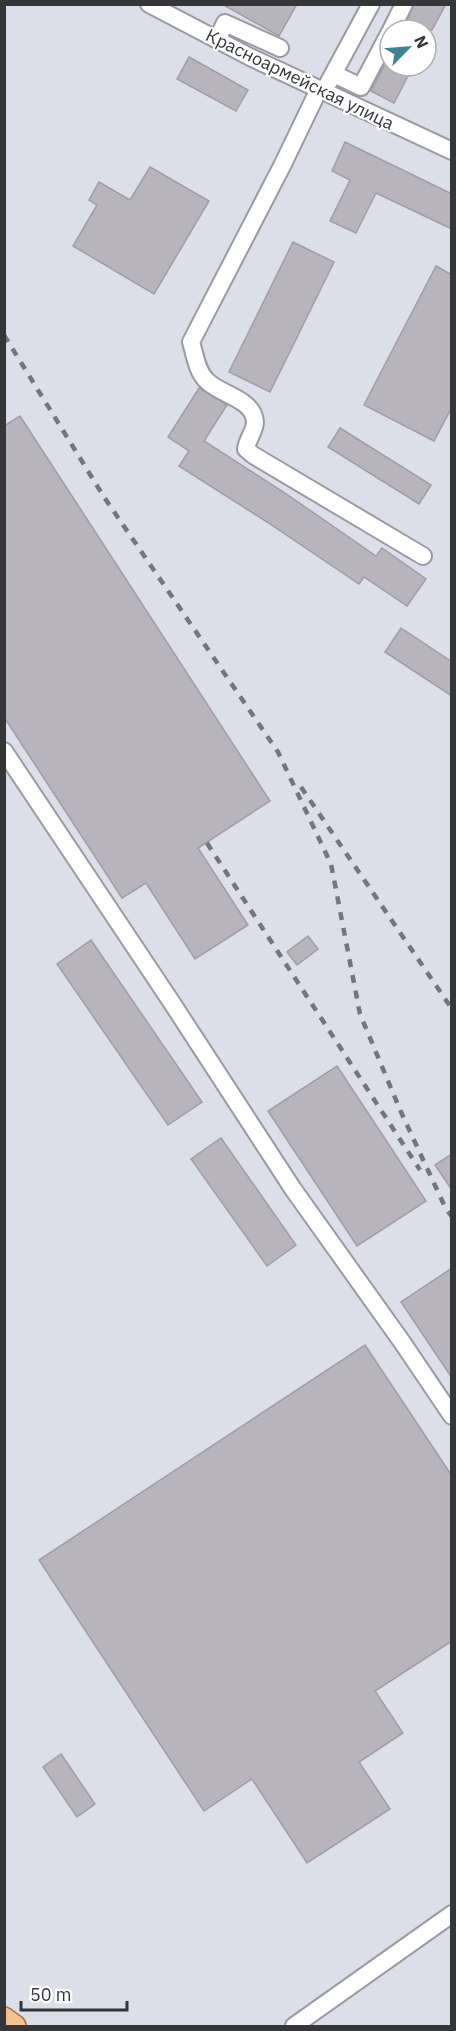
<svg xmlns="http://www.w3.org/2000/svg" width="456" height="2031" viewBox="0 0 456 2031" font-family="'IBM Plex Sans',sans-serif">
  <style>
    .building { fill: #b8b4bd; stroke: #a19da6; stroke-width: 1.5 }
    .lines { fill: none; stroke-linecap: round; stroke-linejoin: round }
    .minor-casing { stroke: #989aa4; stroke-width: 20 }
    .major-casing { stroke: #ad763f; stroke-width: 24 }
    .minor { stroke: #fff; stroke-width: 16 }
    .major { stroke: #f5c18e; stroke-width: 21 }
    .rail { stroke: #74767c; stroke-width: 4.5; stroke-dasharray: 8 8; stroke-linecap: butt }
    .labels { text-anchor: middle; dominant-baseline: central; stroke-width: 4.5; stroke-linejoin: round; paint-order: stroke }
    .street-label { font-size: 18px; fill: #35363a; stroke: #fff }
  </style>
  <rect width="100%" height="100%" fill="#dcdee9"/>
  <path class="building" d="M222,4H297L279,36Z
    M414,4H446L432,30H403Z
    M189,57L248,90L236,111L177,79Z
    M384,66H413L394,103L371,91Z
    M345,142L452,194V229L376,193L356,233L330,221L350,180L332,171Z
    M150,167L209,201L154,294L73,246L97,205L89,200L99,182L130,200Z
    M293,242L334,262L270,392L229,372Z
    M436,266L452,275V407L434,441L364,405Z
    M199,388L227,405L204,441L285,493L376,556L382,548L426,579L407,606L364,577L359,584L267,522L179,466L189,451L168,437Z
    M20,416L270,801L198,848L248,925L195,959L146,883L122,898L4,717V426Z
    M340,428L431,485L419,504L328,447Z
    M401,628L452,662V696L385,652Z
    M308,936L318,949L297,965L287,952Z
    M91,940L202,1102L168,1125L57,964Z
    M337,1066L426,1201L357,1246L268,1111Z
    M221,1138L296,1245L267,1266L191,1159Z
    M452,1154V1190L435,1165Z
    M452,1268V1378L401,1302Z
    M365,1345L452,1476V1641L375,1691L403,1733L359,1762L390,1809L307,1863L252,1779L204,1811L39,1560Z
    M61,1754L95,1804L77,1817L43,1767Z"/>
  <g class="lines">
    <g class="minor-casing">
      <path id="minor" d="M149,4L250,57L452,151
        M391,30L404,4
        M217,40L225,23L280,48
        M334,74L361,87L390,32
        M319,89L283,164L191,342C195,355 197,372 207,381C221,395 254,399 255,422C255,431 247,440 246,449L253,455L423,556
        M324,91L371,4
        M4,751L172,1003L293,1189L402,1342L452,1416
        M294,2026L452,1914"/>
    </g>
    <g class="major-casing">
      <path id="major" d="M4,2018L15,2026"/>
    </g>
    <use href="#minor" class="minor"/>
    <use href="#major" class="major"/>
    <path class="rail" d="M4,335L104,497L278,752L331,864L360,1014L401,1112L445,1207L452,1217
      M301,787L452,1009
      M207,843L420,1170"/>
  </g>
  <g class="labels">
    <g class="street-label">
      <text transform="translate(300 79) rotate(26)">Красноармейская улица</text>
    </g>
  </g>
  <rect width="456" height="2031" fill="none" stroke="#35363a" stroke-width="12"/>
  <g transform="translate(408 48) rotate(65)"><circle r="28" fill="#ffffff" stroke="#aeafb0" stroke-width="1.5"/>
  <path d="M0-4.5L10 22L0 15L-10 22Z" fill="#408193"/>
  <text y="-9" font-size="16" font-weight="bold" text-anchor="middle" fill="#35363a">N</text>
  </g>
  <path d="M21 2001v9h106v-9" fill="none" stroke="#35363a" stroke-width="3"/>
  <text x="30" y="2001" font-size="18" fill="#35363a" stroke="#ffffff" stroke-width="4.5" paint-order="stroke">50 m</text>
</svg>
